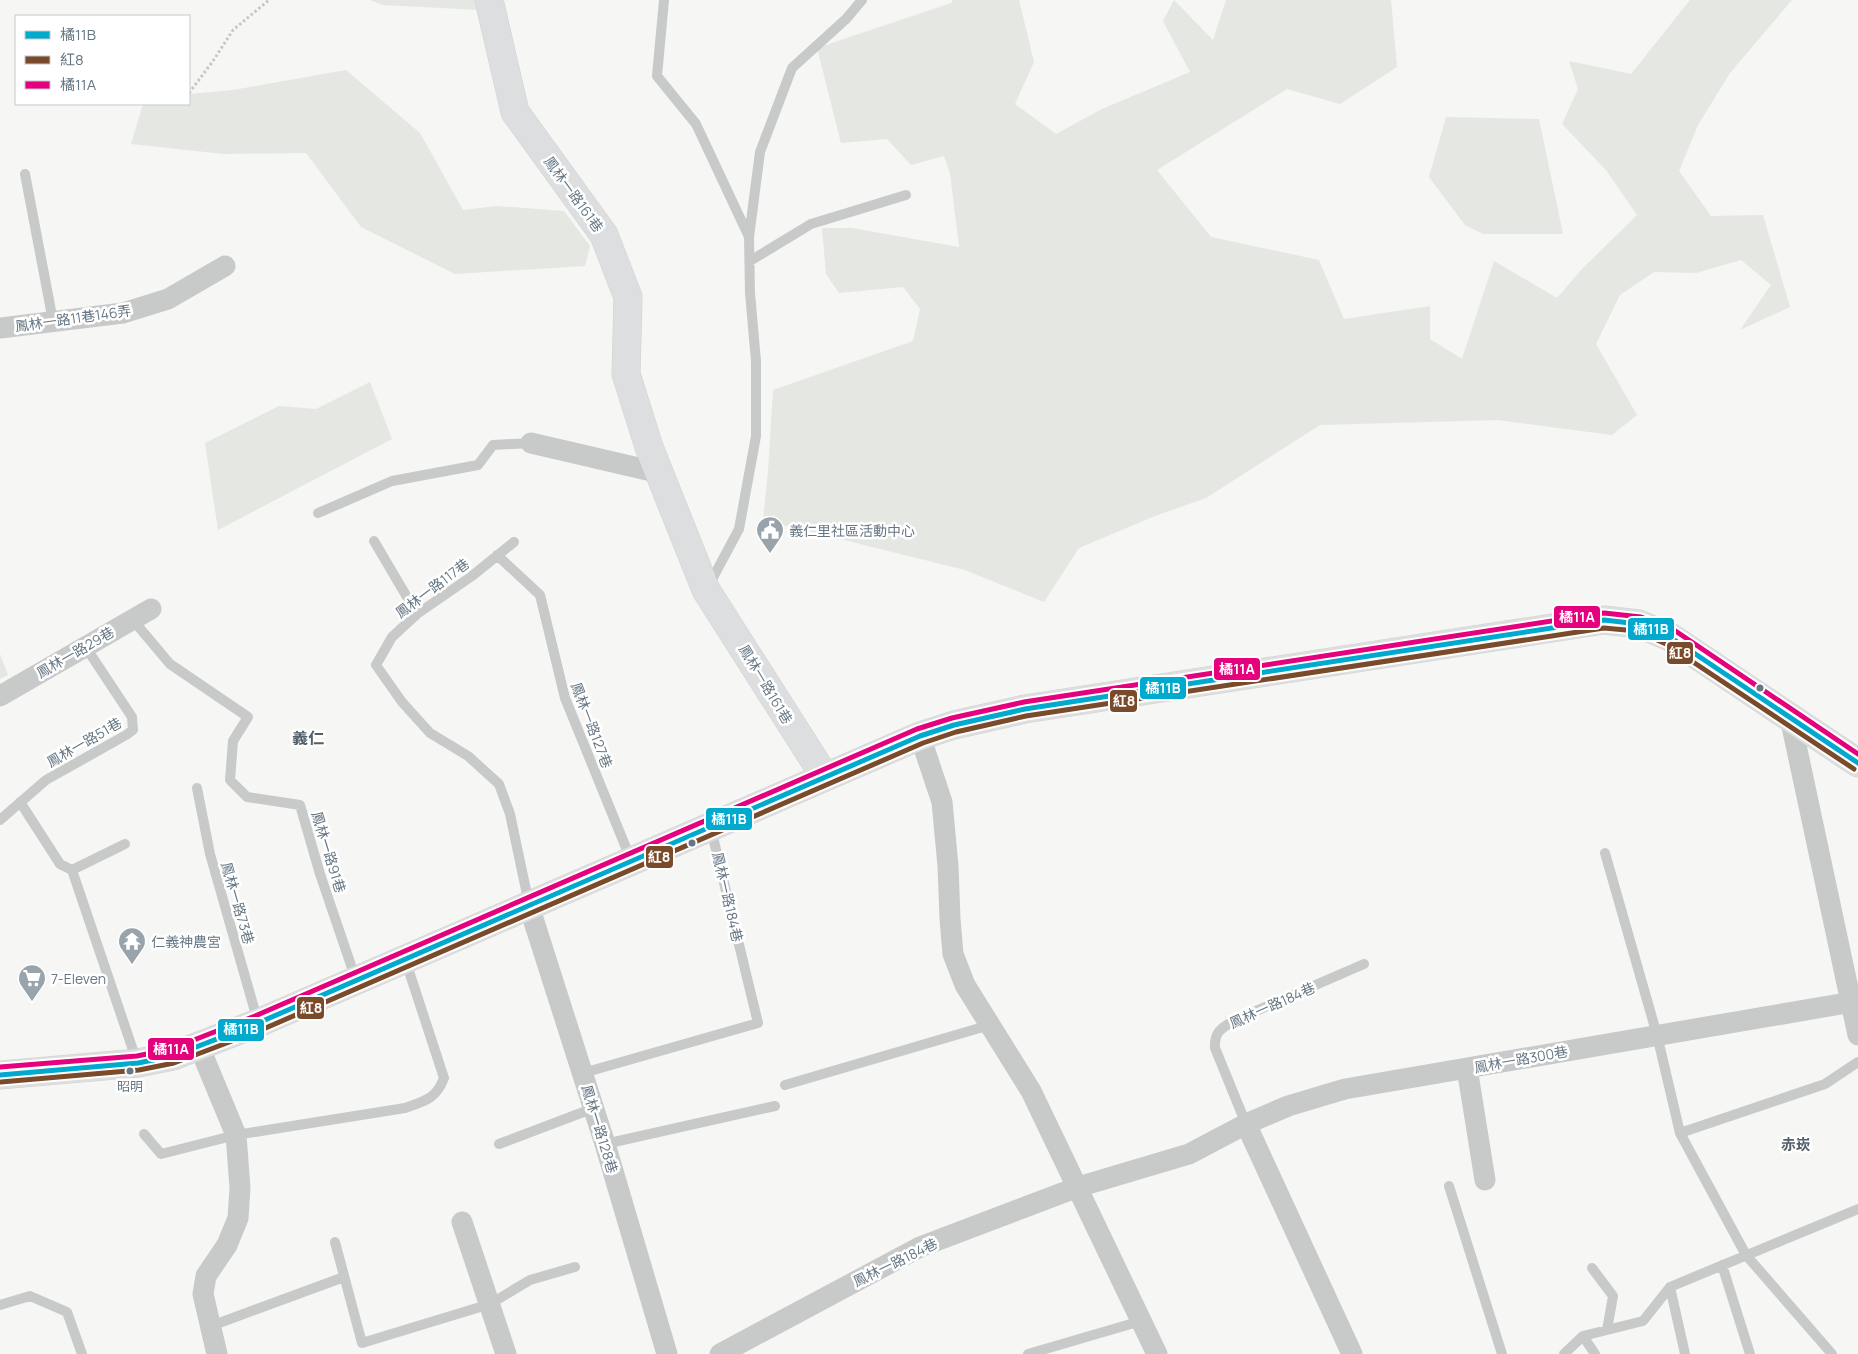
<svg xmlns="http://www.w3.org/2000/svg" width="1858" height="1354" viewBox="0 0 1858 1354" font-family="Manrope,'Noto Sans TC',sans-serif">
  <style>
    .green { fill: #e4e7e2 }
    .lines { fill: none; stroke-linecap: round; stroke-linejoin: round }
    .secondary-casing { stroke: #d1d2d2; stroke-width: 29 }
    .path { stroke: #c6c7c8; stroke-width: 3; stroke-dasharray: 2.5 2.5; stroke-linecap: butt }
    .lane { stroke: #c8caca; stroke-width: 10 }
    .street { stroke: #c8caca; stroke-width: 21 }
    .secondary { stroke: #dddedf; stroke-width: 28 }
    .bus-1-casing { stroke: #fff; stroke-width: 9 }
    .bus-2-casing { stroke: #fff; stroke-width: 9 }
    .bus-3-casing { stroke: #fff; stroke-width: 9 }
    .bus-1 { stroke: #00a9ce; stroke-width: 5 }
    .bus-2 { stroke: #7a4b2a; stroke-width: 5 }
    .bus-3 { stroke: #e5007d; stroke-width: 5 }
    .bus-dot { fill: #667784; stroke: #fff; stroke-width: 2 }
    .labels { text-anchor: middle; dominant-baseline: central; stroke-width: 5; stroke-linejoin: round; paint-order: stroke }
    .bus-label { font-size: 13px; fill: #667784; stroke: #fff }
    .street-label { font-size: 14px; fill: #667784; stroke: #fff }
    .poi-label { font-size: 14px; fill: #667784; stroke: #fff; text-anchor: start }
    .neighbourhood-label { font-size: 15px; font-weight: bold; fill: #546069; stroke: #fff }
    .quarter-label { font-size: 16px; font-weight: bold; fill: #546069; stroke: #fff }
    .line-badge { stroke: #fff; stroke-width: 2 }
    .badge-label { font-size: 14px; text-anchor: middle; font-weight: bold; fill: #fff }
  </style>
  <rect width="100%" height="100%" fill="#f6f6f4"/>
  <path class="green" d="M370,0H475L479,10L383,5Z
    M953,0H1019L1034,62L1015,104L1056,134L1102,109L1190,72L1163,21L1174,0L1213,40L1226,0H1391L1397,67L1340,104L1287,89L1157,170L1211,237L1319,260L1344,319L1430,306V339L1462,359L1494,261L1557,298L1581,270L1637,215L1606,170L1562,124L1578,89L1569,61L1631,74L1690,0H1792L1730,73L1698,125L1679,171L1711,216L1763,215L1790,307L1740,330L1771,285L1741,260L1696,273L1654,272L1620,295L1596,344L1637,415L1612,435L1498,420L1320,425L1206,498L1155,516L1079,548L1044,602L965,570L763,520L768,472L773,390L913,341L920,309L903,287L839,293L826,274L822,228H852L959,247L950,173L944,156L911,165L887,139L841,143L817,48L951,3Z
    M346,70L420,133L463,210L497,206L564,211L590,246L585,266L455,274L361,227L306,153L224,154L131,144L143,104H189V94L233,90Z
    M1446,117L1539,119L1563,234H1483L1465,225L1429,177Z
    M370,382L392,439L218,530L205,443L279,406L316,409Z
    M0,654L8,675L0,679Z"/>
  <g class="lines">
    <g class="secondary-casing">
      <path id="secondary" d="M489,0L515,112L604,235L628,297L626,374L649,447L706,590L825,777
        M0,1075L138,1063L173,1056L258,1023L920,736L954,725L1025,709L1604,620L1639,624L1670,637L1858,763"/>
    </g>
    <path class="path" d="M189,93L213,61L233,30L269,0"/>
    <path class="lane" d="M664,0L657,76L696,124L749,237
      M25,174L53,321
      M750,261L811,224L906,195
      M318,513L392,481L478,465L493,445L531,443
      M374,541L417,614
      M514,542L472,576L417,614L392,637L376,665L402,702L430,733L468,756L499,784L510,814L529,904
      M497,555L540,595L565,698L631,860
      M709,585L739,529L756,436V361L750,293L749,237L760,152L792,68L846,19L862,0
      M132,619L170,664L248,717L233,741L230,780L247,797L300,805L320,874L356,980
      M197,788L210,854L258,1022
      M20,802L60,864L72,870
      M0,820L46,780L126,735L133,730L132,717L85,646
      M125,844L72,870L137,1062
      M1605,853L1657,1035L1680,1133L1746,1255L1832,1354
      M583,1073L758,1023L711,829
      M785,1085L990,1025
      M1246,1124L1215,1048C1214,1031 1222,1028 1235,1020L1364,964
      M1680,1133L1825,1084L1858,1062
      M144,1134L161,1154L236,1135L405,1108C425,1101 436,1099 444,1078L405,959
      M499,1144L594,1108
      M605,1144L775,1106
      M1449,1186L1502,1354
      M335,1242L362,1343L490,1304L530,1280L575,1267
      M1722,1265L1750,1354
      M1592,1268L1613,1296L1607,1330
      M1670,1287L1685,1354
      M0,1305L30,1296L67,1312L82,1354
      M211,1326L344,1277
      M1583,1336L1595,1354
      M1028,1354L1141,1321
      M1564,1354L1583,1336L1643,1321L1670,1287L1858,1209"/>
    <path class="street" d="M0,328L123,313L168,299L225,266
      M531,443L660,473
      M0,696L151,609
      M1790,717L1858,1035
      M920,736L942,802L948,866L950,919L953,954L965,985L1031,1091L1157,1354
      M529,906L605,1144L667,1354
      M199,1046L236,1135L240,1188L238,1218L227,1245L206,1276L203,1294L217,1354
      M1467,1068L1485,1180
      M1246,1124L1352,1354
      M462,1222L506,1354
      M720,1354L920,1247L1078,1187L1189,1154L1246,1124L1288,1106L1345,1089L1858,1001"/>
    <use href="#secondary" class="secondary"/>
    <g class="bus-1-casing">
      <path id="bus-1" d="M0,1075L138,1063L173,1056L258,1023L920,736L954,725L1025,709L1604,620L1639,624L1670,637L1858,763"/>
    </g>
    <g class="bus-2-casing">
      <path id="bus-2" d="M1,1082L139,1070L174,1063L261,1030L923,743L956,732L1026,716L1604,628L1637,631L1666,644L1854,769"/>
    </g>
    <g class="bus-3-casing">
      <path id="bus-3" d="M0,1067L137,1056L171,1049L255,1016L917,729L952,718L1024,702L1604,613L1641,617L1674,630L1858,754"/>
    </g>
    <use href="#bus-1" class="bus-1"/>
    <use href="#bus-2" class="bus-2"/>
    <use href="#bus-3" class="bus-3"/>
  </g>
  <defs>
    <g id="civic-pin" transform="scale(1.4375)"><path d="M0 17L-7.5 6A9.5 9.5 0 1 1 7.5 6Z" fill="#98a3ab" stroke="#fff"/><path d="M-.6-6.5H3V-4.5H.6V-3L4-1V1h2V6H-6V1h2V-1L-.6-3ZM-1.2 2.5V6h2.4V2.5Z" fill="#fff"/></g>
    <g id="temple-pin" transform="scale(1.4375)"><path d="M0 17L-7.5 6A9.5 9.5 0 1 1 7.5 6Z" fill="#98a3ab" stroke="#fff"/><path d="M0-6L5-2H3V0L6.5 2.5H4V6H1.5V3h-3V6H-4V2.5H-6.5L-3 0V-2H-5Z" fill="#fff"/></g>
    <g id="supermarket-pin" transform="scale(1.4375)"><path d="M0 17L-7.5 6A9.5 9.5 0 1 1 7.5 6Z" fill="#98a3ab" stroke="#fff"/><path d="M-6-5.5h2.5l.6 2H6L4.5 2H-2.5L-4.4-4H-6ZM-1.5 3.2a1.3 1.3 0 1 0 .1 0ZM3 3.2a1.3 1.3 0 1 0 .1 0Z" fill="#fff"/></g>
  </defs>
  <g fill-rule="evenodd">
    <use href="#civic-pin" x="770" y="530"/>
    <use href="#temple-pin" x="132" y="941"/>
    <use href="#supermarket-pin" x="32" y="978"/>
  </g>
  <g class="bus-dot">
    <circle cx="1760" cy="688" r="4.5"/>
    <circle cx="692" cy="843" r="4.5"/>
    <circle cx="130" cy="1071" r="4.5"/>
  </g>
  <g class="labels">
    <g class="bus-label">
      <text x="130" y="1086">昭明</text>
    </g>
    <g class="street-label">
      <text transform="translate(574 194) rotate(54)">鳳林一路161巷</text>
      <text transform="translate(73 318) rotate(-8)">鳳林一路11巷146弄</text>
      <text transform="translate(432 588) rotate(-37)">鳳林一路117巷</text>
      <text transform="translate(75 652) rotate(-30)">鳳林一路29巷</text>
      <text transform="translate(766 684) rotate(59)">鳳林一路161巷</text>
      <text transform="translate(592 725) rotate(69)">鳳林一路127巷</text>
      <text transform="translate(84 742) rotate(-30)">鳳林一路51巷</text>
      <text transform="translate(329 852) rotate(73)">鳳林一路91巷</text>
      <text transform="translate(728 897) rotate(77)">鳳林一路184巷</text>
      <text transform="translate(238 903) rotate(74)">鳳林一路73巷</text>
      <text transform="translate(1272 1005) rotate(-24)">鳳林一路184巷</text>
      <text transform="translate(1521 1059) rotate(-10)">鳳林一路300巷</text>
      <text transform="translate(600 1129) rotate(73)">鳳林一路128巷</text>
      <text transform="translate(895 1262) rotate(-26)">鳳林一路184巷</text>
    </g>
    <g class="poi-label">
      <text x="789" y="530">義仁里社區活動中心</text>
      <text x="151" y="941">仁義神農宮</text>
      <text x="51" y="978">7-Eleven</text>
    </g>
    <g class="neighbourhood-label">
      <text x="1796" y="1144">赤崁</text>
    </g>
    <g class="quarter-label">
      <text x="308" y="738">義仁</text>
    </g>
  </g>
  <g class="line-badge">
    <rect x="1553" y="605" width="48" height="24" rx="5" fill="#e5007d"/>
    <rect x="1627" y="617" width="48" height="24" rx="5" fill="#00a9ce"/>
    <rect x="1666" y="641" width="28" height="24" rx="5" fill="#7a4b2a"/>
    <rect x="1213" y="657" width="48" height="24" rx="5" fill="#e5007d"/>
    <rect x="1139" y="676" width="48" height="24" rx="5" fill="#00a9ce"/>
    <rect x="1109" y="689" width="29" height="24" rx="5" fill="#7a4b2a"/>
    <rect x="705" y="807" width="48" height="24" rx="5" fill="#00a9ce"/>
    <rect x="645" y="845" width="29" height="24" rx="5" fill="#7a4b2a"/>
    <rect x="296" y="996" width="29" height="24" rx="5" fill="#7a4b2a"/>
    <rect x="217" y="1018" width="48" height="24" rx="5" fill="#00a9ce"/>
    <rect x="147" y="1037" width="48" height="24" rx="5" fill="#e5007d"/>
  </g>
  <g class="badge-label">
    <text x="1577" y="622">橘11A</text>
    <text x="1651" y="634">橘11B</text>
    <text x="1680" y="658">紅8</text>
    <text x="1237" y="674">橘11A</text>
    <text x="1163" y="693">橘11B</text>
    <text x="1124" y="706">紅8</text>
    <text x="729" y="824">橘11B</text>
    <text x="659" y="862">紅8</text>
    <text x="311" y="1013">紅8</text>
    <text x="241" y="1034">橘11B</text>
    <text x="171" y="1054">橘11A</text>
  </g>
  <rect x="15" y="15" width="175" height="90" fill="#ffffff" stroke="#c2c9ce"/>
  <rect x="25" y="31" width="25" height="8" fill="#00a9ce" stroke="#c2c9ce"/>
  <text x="60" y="40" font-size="15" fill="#667784">橘11B</text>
  <rect x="25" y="56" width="25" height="8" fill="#7a4b2a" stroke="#c2c9ce"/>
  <text x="60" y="65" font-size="15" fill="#667784">紅8</text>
  <rect x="25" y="81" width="25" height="8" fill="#e5007d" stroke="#c2c9ce"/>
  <text x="60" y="90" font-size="15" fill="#667784">橘11A</text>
</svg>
